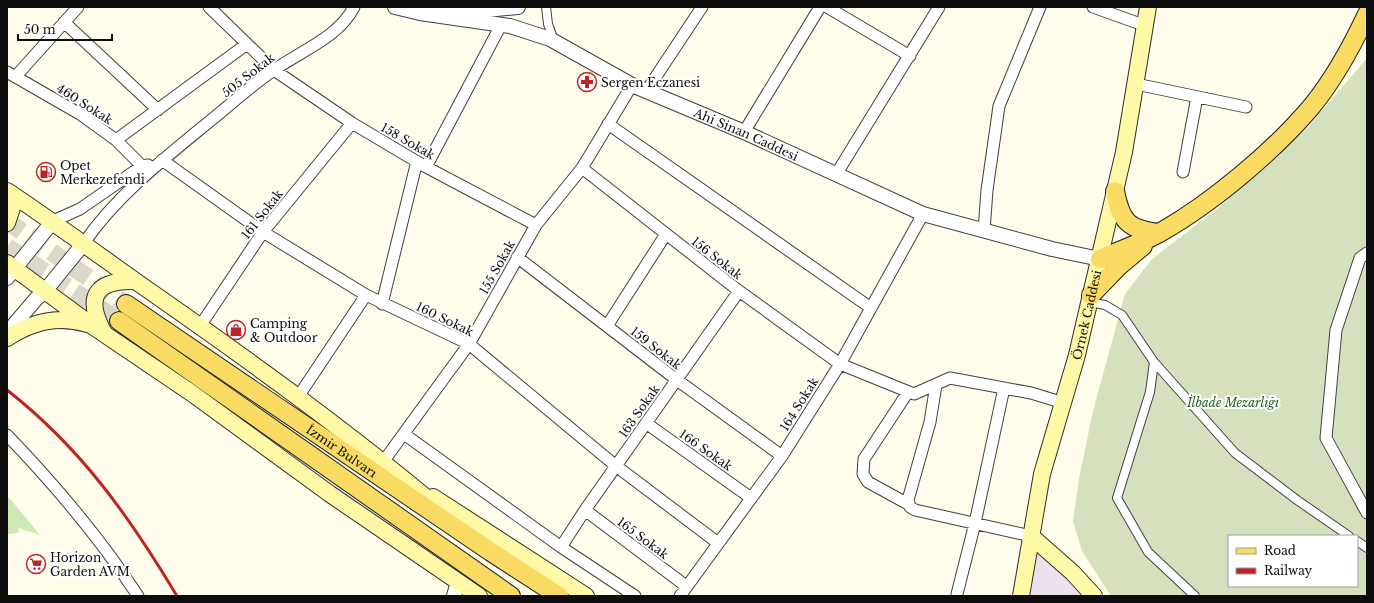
<svg xmlns="http://www.w3.org/2000/svg" width="1374" height="603" viewBox="0 0 1374 603" font-family="'Libre Baskerville',serif">
  <style>
    .industrial { fill: #ebe1ec }
    .green { fill: #cee9b6 }
    .cemetery { fill: #d4e0be; fill-rule: evenodd }
    .lines { fill: none; stroke-linecap: round; stroke-linejoin: round }
    .primary-tunnel { stroke: #dbd8cb; stroke-width: 18; stroke-dasharray: 18 9; stroke-linecap: butt }
    .pedestrian-casing { stroke: #404040; stroke-width: 10 }
    .minor-casing { stroke: #404040; stroke-width: 13 }
    .tertiary-casing { stroke: #404040; stroke-width: 16 }
    .secondary-casing { stroke: #2f2f2f; stroke-width: 18 }
    .primary-casing { stroke: #1e1e1e; stroke-width: 20 }
    .pedestrian { stroke: #fff; stroke-width: 8 }
    .minor { stroke: #fff; stroke-width: 11 }
    .tertiary { stroke: #fff; stroke-width: 14 }
    .secondary { stroke: #fff9a7; stroke-width: 16 }
    .primary { stroke: #f9db63; stroke-width: 18 }
    .rail { stroke: #bd2425; stroke-width: 3 }
    .labels { text-anchor: middle; dominant-baseline: central; stroke-width: 4; stroke-linejoin: round; paint-order: stroke }
    .street-label { font-size: 12px; fill: #0d0d0d; stroke: #fff }
    .poi-label { font-size: 12px; fill: #0d0d0d; stroke: #fff; text-anchor: start }
    .park-label { font-size: 12px; font-style: italic; fill: #28641d; stroke: #fff }
  </style>
  <rect width="100%" height="100%" fill="#fffcec"/>
  <path class="industrial" d="M1031,536L1082,596H1020Z"/>
  <path class="green" d="M7,496L12,501L40,535L19,528L18,533L7,534Z"/>
  <path class="cemetery" d="M1367,58V596H1111L1082,551L1073,521L1079,479L1093,411L1125,294L1152,259L1217,209L1309,126ZM1229,536H1357V586H1229Z"/>
  <g class="lines">
    <path class="primary-tunnel" d="M7,221L126,304
      M7,247L119,321"/>
    <g class="pedestrian-casing">
      <path id="pedestrian" d="M546,7L548,24L554,41
        M1089,302L1105,305L1122,315L1154,362L1150,392L1117,498L1148,552L1195,596
        M1154,362L1235,453L1297,500L1349,536
        M1357,541L1367,548"/>
    </g>
    <g class="minor-casing">
      <path id="minor" d="M209,7L274,70L352,123L426,167L536,225
        M827,7L910,56
        M1093,7L1146,26
        M64,22L158,110
        M7,72L80,114L116,140L142,166
        M16,76L78,7
        M1136,84L1246,107
        M647,90L702,7
        M608,124L871,308
        M744,132L820,7
        M116,140L247,44
        M162,160L263,232L366,295L469,344L616,466L718,543
        M426,167L501,25
        M582,168L739,291L840,364L914,394L950,378L1031,393L1064,403
        M1183,172L1197,97
        M837,173L939,7
        M53,221L80,209L142,166L148,165
        M984,231L987,190L999,106L1040,7
        M84,243C117,195 165,158 210,121C231,104 252,85 274,70C301,51 339,37 354,7
        M1367,253L1360,258L1336,330L1326,438L1367,513
        M517,257L677,380L782,456
        M382,304L417,161
        M200,326L263,232L352,123
        M607,326L666,234
        M936,385L930,422L908,500L910,507L915,510L1031,536
        M908,392L864,459L863,474L868,482L908,504
        M298,397L366,295
        M646,423L751,498
        M404,434L561,547L635,596
        M7,435C55,485 100,538 138,596
        M383,462L469,344L536,225L582,168L632,85
        M585,510L686,586
        M561,547L585,510L739,291
        M957,594L975,523L1004,388
        M680,596L782,456L840,364L923,214"/>
    </g>
    <g class="tertiary-casing">
      <g id="tertiary">
        <path id="s1" d="M395,7L420,13L510,26L550,39L632,85L744,132L923,214L1052,249L1100,259"/>
        <path d="M437,8L485,10L518,7"/>
        <path d="M7,278L53,221"/>
        <path d="M7,333L36,299L45,291L84,243"/>
        <path d="M454,596L458,582"/>
      </g>
    </g>
    <g class="secondary-casing">
      <g id="secondary">
        <path d="M7,191C52,221 96,253 141,285C243,356 345,429 441,510"/>
        <path d="M7,193L12,208L7,223"/>
        <path d="M7,263L94,327L193,394L330,494L479,596"/>
        <path d="M104,333C85,298 94,280 135,281"/>
        <path d="M7,338C31,322 59,315 87,324"/>
        <path d="M433,497L586,596"/>
        <path d="M1031,536L1073,573L1094,596"/>
        <path id="s2" d="M1021,596L1042,474L1077,355L1124,152L1148,7"/>
      </g>
    </g>
    <g class="primary-casing">
      <g id="primary">
        <path d="M1115,191C1121,222 1128,229 1159,233"/>
        <path d="M1100,259C1120,250 1142,243 1161,232C1212,203 1274,151 1312,106C1333,80 1353,44 1367,14"/>
        <path d="M1091,295L1119,266L1143,246"/>
        <path id="s3" d="M126,304L491,552L559,596"/>
        <path d="M119,321L511,596"/>
      </g>
    </g>
    <use href="#pedestrian" class="pedestrian"/>
    <use href="#minor" class="minor"/>
    <use href="#tertiary" class="tertiary"/>
    <use href="#secondary" class="secondary"/>
    <use href="#primary" class="primary"/>
    <path class="rail" d="M7,390C81,448 129,516 177,596"/>
  </g>
  <defs>
    <g id="pharmacy-ring" transform="scale(1)"><circle r="9.5" fill="#fff" stroke="#bd2425" stroke-width="1.5"/><path d="M-2-6h4v4h4v4h-4v4h-4v-4h-4v-4h4Z" fill="#bd2425"/></g>
    <g id="fuel-ring" transform="scale(1)"><circle r="9.5" fill="#fff" stroke="#bd2425" stroke-width="1.5"/><path d="M-5.5-6h7V0h2V4h1.3V-2.5L3-4.5l.8-.8L6-3V5H2.5V1h-1V6h-7ZM-4.2-4.7v3.2H.2V-4.7Z" fill="#bd2425"/></g>
    <g id="shop-ring" transform="scale(1)"><circle r="9.5" fill="#fff" stroke="#bd2425" stroke-width="1.5"/><path d="M-5-2.5h2.3a2.7 3.5 0 0 1 5.4 0H5L5.5 6h-11ZM-1.5-2.5h3a1.5 2.3 0 0 0-3 0Z" fill="#bd2425"/></g>
    <g id="supermarket-ring" transform="scale(1)"><circle r="9.5" fill="#fff" stroke="#bd2425" stroke-width="1.5"/><path d="M-6-5.5h2.5l.6 2H6L4.5 2H-2.5L-4.4-4H-6ZM-1.5 3.2a1.3 1.3 0 1 0 .1 0ZM3 3.2a1.3 1.3 0 1 0 .1 0Z" fill="#bd2425"/></g>
  </defs>
  <g fill-rule="evenodd">
    <use href="#pharmacy-ring" x="587" y="82"/>
    <use href="#fuel-ring" x="46" y="172"/>
    <use href="#shop-ring" x="236" y="330"/>
    <use href="#supermarket-ring" x="36" y="564"/>
  </g>
  <g class="labels">
    <g class="street-label">
      <text transform="translate(248 75) rotate(-38)">505 Sokak</text>
      <text transform="translate(85 104) rotate(33)">460 Sokak</text>
      <text stroke="none"><textPath href="#s1" startOffset="377">Ahi Sinan Caddesi</textPath></text>
      <text transform="translate(408 141) rotate(30)">158 Sokak</text>
      <text transform="translate(262 214) rotate(-52)">161 Sokak</text>
      <text transform="translate(717 258) rotate(38)">156 Sokak</text>
      <text transform="translate(497 267) rotate(-61)">155 Sokak</text>
      <text stroke="none"><textPath href="#s2" startOffset="289">Örnek Caddesi</textPath></text>
      <text transform="translate(445 319) rotate(26)">160 Sokak</text>
      <text transform="translate(656 348) rotate(38)">159 Sokak</text>
      <text transform="translate(799 404) rotate(-58)">164 Sokak</text>
      <text transform="translate(639 411) rotate(-55)">163 Sokak</text>
      <text transform="translate(706 450) rotate(35)">166 Sokak</text>
      <text stroke="none"><textPath href="#s3" startOffset="261">İzmir Bulvarı</textPath></text>
      <text transform="translate(643 538) rotate(37)">165 Sokak</text>
    </g>
    <g class="poi-label">
      <text x="601" y="82">Sergen Eczanesi</text>
      <text x="60" y="165">Opet<tspan x="60" dy="14">Merkezefendi</tspan></text>
      <text x="250" y="323">Camping<tspan x="250" dy="14">&amp; Outdoor</tspan></text>
      <text x="50" y="557">Horizon<tspan x="50" dy="14">Garden AVM</tspan></text>
    </g>
    <g class="park-label">
      <text x="1233" y="402">İlbade Mezarlığı</text>
    </g>
  </g>
  <rect width="1374" height="603" fill="none" stroke="#0d0d0d" stroke-width="16"/>
  <rect x="1228" y="535" width="130" height="52" fill="#ffffff" stroke="#9e9e9e"/>
  <rect x="1236" y="548" width="20" height="6" fill="#f9db63" stroke="#9e9e9e"/>
  <text x="1264" y="555" font-size="12" fill="#0d0d0d">Road</text>
  <rect x="1236" y="568" width="20" height="6" fill="#bd2425" stroke="#9e9e9e"/>
  <text x="1264" y="575" font-size="12" fill="#0d0d0d">Railway</text>
  <path d="M18 34v6h94v-6" fill="none" stroke="#0d0d0d" stroke-width="2"/>
  <text x="24" y="34" font-size="12" fill="#0d0d0d" stroke="#ffffff" stroke-width="3" paint-order="stroke">50 m</text>
</svg>
